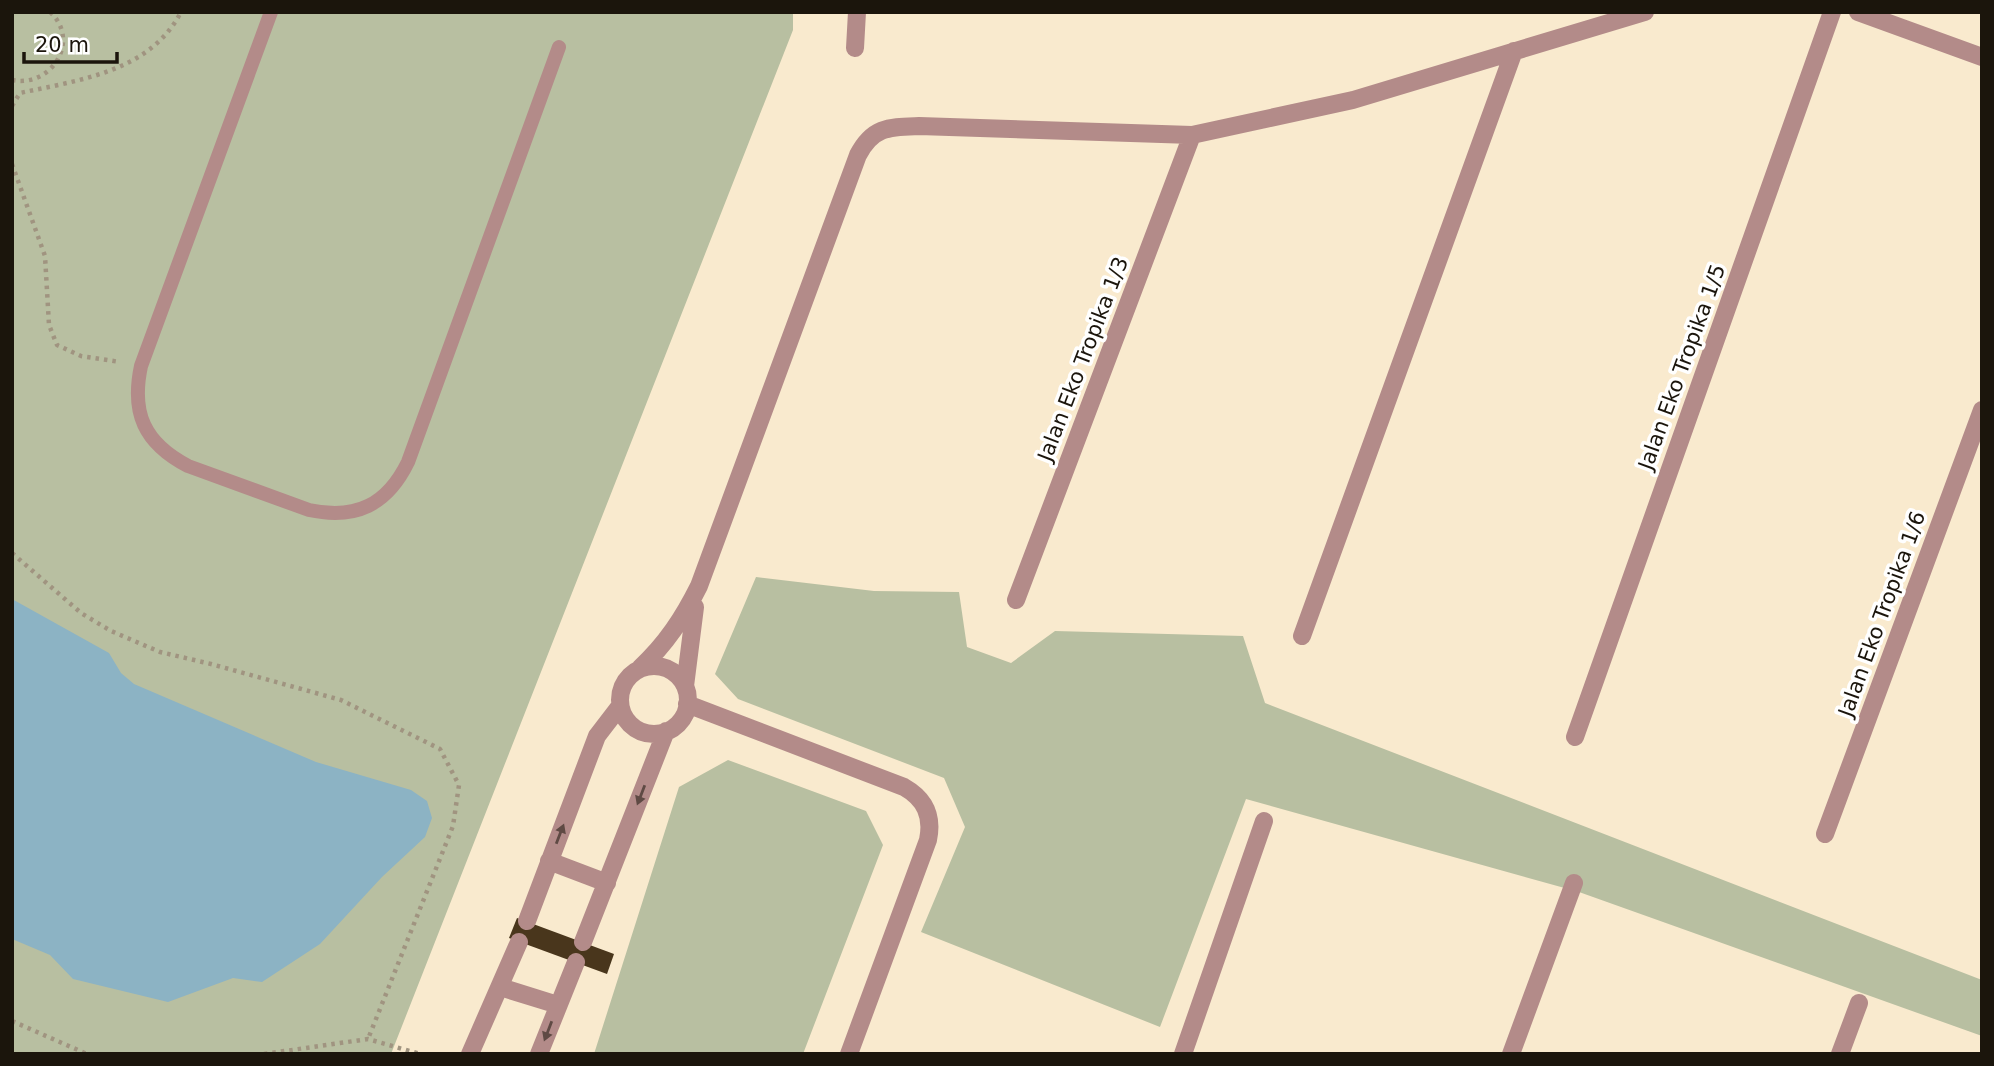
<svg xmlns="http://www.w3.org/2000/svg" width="1994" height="1066" viewBox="0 0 1994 1066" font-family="'DejaVu Sans',sans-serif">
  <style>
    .green { fill: #b8bfa1 }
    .water { fill: #8cb3c4 }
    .building { fill: #49361c }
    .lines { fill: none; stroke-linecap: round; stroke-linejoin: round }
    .path { stroke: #a09480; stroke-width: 4.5; stroke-dasharray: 3.5 5; stroke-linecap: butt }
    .lane { stroke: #b38b89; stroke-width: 14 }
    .street { stroke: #b38b89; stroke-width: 18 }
    .oneway { fill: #5f4a44 }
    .labels { text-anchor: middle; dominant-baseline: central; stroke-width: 7; stroke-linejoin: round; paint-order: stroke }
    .street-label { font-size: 21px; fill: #1b150c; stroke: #fff }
  </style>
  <rect width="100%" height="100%" fill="#f9eace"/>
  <path class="green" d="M12,12H793V30L391,1054H12Z
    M756,577L874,591L959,592L967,647L1011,663L1055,631L1243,636L1265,703L1982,980V1036L1579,892L1246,799L1160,1027L921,932L965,827L944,778L738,699L715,674Z
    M728,760L866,811L883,845L803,1054H594L679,787Z"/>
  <path class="water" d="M12,599L109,653L121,673L134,684L316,762L411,790L427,801L432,818L425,837L382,877L320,944L262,982L233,978L168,1002L73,979L50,955L12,939Z"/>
  <path class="building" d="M517,918L614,954L607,974L509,938Z"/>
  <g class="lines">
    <path class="path" d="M12,80C52,88 81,40 50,12
      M12,106L20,93C79,80 150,72 181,12
      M12,164L45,256L49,325L57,345L81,356L120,362
      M12,553L81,613L111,631L160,652L211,664L341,700L440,749L459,785L453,826L368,1039
      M12,1021L87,1054
      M264,1054L368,1039L420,1054"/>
    <path class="lane" d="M271,12L141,366C131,413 144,443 188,466L309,510C356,520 387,505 408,462L559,47"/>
    <path class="street" d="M1858,12L1982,57
      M855,48L857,12
      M1016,600L1192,135
      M1302,636L1514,51
      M620 700a34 34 0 1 1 68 0a34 34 0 1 1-68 0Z
      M640,668C666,644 683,618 699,586L858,155C873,126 890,127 919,126L1192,135L1353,100L1645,12
      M685,686L695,607
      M687,704L904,787C925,799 933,816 928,840L849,1054
      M1575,737L1832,12
      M1825,834L1982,410
      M549,861L607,883
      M527,921L597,736L620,706
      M583,942L666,731
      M500,987L558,1005
      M470,1054L519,942
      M539,1054L576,962
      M1183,1054L1264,821
      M1511,1054L1574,883
      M1840,1054L1859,1003"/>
  </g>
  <defs><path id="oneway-solid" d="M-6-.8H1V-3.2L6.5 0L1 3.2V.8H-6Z" transform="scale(1.75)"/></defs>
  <g class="oneway">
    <use href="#oneway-solid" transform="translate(641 795) rotate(111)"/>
    <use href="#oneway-solid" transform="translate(560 834) rotate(-69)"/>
    <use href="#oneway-solid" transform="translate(548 1031) rotate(111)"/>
  </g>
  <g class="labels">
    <g class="street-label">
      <text transform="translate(1083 359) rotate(-69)">Jalan Eko Tropika 1/3</text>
      <text transform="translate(1682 367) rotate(-70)">Jalan Eko Tropika 1/5</text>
      <text transform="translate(1882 614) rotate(-70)">Jalan Eko Tropika 1/6</text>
    </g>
  </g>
  <rect width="1994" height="1066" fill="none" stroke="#1b150c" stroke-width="28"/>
  <path d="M24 52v10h93v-10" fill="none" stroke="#1b150c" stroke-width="3.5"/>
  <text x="35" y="52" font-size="21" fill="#1b150c" stroke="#ffffff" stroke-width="5" paint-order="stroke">20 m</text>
</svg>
